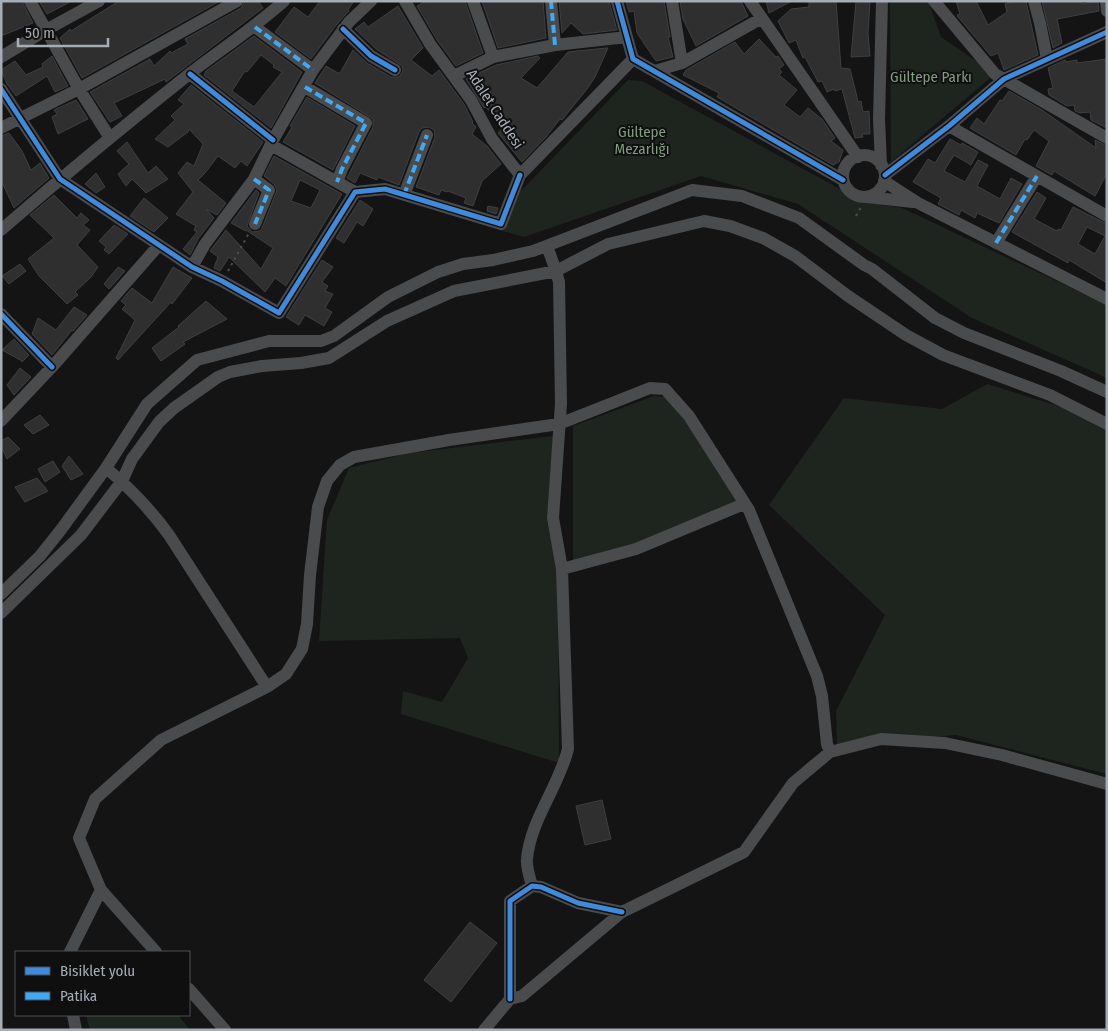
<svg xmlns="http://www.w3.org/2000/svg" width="1108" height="1031" viewBox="0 0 1108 1031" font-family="'Fira Sans Condensed',sans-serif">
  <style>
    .green { fill: #1e251f }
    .building { fill: #2f2f30; stroke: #3d3f41; fill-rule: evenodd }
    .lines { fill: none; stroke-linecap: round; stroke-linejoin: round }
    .path { stroke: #4a4c4e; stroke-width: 2; stroke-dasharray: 2.5 4; stroke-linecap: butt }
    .minor { stroke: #494b4d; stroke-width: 12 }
    .quiet { stroke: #3fa9f5; stroke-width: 4; stroke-dasharray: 8 4; stroke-linecap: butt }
    .cycleway-casing { stroke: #0f0f10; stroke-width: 8 }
    .cycleway { stroke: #408adc; stroke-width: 5 }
    .labels { text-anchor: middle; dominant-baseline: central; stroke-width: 4; stroke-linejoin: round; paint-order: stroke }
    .park-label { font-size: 15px; fill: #829d80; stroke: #0f0f10 }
    .street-label { font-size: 15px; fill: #a7adb4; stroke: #0f0f10 }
  </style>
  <rect width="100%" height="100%" fill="#141415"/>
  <path class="green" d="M890,1H928L941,37L995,74L891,162Z
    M628,80L642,81L864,202L902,208L1107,305V378L972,318L798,204L701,176L524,237L499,230L520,192Z
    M987,384L1068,409L1107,428V774L956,735L837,744L836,711L885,615L769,505L844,398L942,409Z
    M654,396L664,397L676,407L740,502L632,548L573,561V426Z
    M553,436L547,520L558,573L559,763L401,714L403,691L442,702L468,658L460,638L319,641L327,520L349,468L409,453Z
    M86,1015H178L190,1030H90Z"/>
  <path class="building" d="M1,1H22L33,23L1,36Z
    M39,1H72L47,14Z
    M119,1H220L82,78L60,38L70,29L71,31Z
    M245,1H258L263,8L166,82L165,79L114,103L122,116L110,122L90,92L150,59L154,66L170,51L171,53L188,44L185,39L241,8Z
    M320,1H354L348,10L349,11L337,24L311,59L275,32L294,7L308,17Z
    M426,1H465L483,53L456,66L437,40L417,6Z
    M482,1H543L546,38L498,48Z
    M559,1H609L617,30L583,34L571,23L562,33Z
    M626,1H664L670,37H668L673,57L656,61L637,33L634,11L629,12Z
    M680,1H741L748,16L696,46L683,19Z
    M766,1H792L769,13Z
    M809,1H836L841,68L850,69L856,93L858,102L861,101L863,112L869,111L870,134H862L863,137L855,138L842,89L835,91L834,89L827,92L822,81L818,82L805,57L803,58L796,40L789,43L778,21L791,9L809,7Z
    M856,1H870L868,34L870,56L851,57Z
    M956,1H976L988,25L1007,12L1005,4L1014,1H1026L1038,55L1004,70L998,53L991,56L958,17L957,15L960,14Z
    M1042,1H1081L1082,4L1098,1L1099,11L1057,19L1062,43L1053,48Z
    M398,6L423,48L411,60L432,76L439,70L464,104L473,122L472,123L476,127L472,134L487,146L501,164L482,181L473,206L464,203L466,198L448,191L447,192L441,190L439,195L416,187L435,137L434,130L429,127L422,128L419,132L399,185L378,177L377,180L360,173L355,183L347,178L373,127V119L315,83L326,66L338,73H340L353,50L367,63L391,77H399L403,71L402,66L376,49L355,29L364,22L368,27Z
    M254,36L302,72L271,128L204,75L206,71ZM261,55L274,65L273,67L282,72L254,107L232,91L245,71L247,72Z
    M759,39L776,57L778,56L784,65L779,69L782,72L779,75L797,90L784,105L800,117L808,108L822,119L835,138L831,141L843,150L839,162L833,165L717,97L719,93L683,75L686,70L735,42L744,54Z
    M606,48H608L595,77L587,89L562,120L560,119L546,137L522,162L498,133L506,124L485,107L484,108L466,79L496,65L538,56L540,58L521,78L537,88L568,52Z
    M52,56L68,86L55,92L47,76L16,96L7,84L1,70L15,61L26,75L43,67L42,64Z
    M1107,59V128L1091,120L1090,112L1080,113L1075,111L1074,105L1067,106L1049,95L1048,89L1053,88L1048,68L1065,60L1066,62L1077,60V63Z
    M191,85L263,142L247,166L241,161L235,168L218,156L205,173L198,180L226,203L217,215L206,209L214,218L198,239L190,255L183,249L197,232L194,230L196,226L176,214L193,192L178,173L187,162L194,166L203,144L189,129L188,132L168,147L155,139L175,120L171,116L184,104L178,100Z
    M1009,91L1042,110L1096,148L1095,140L1107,146V173L1095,196L1054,171L1052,175L1036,166L1049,141L1034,130L1027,140L1025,139L1016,155L970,128L977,118L984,124L1000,100L1002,101Z
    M307,97L355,126L333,170L283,142L292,127L290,126Z
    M76,100L88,119L58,134L52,117L57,114L54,110Z
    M9,133L22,151L31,170L40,163L49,178L14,208L1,180V136Z
    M950,139L961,145L962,143L978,152L971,165L954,155L944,171L965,182L978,160L988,165L977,186L1000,199L1011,178L1022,184L999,223L977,213L975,218L961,210L959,215L938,204L941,198L913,182L928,159L935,163Z
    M127,142L148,173L156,166L168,179L146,193L132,179L126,186L118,174L129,164L117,151Z
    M274,156L342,194L286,286L275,278L265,292L229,257L220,271L214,268L218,257L210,251L226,230L261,269L273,248L246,230V231L231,223L256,190L259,193L247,226L252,232L260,231L262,228L277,190L274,184L264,176ZM300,180L320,190L311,208L291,201Z
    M96,173L105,187L96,193L85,184Z
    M1037,192L1046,198L1034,219L1057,231L1058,229L1061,230L1073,207L1107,224V283L1069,260L1068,263L1012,232ZM1087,227L1105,236L1095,254L1078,244Z
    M54,195L77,218L81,213L89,220L83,225L90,230L77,245L98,267L91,277L75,292L78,295L67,304L39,276L28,259L54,238L30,215Z
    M144,198L168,218L154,232L130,216Z
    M360,200L373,209L363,226L357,222L344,243L336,238Z
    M488,206L498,208L496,214L487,211Z
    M114,225L128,234L109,254L104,250L106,247L99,241Z
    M322,260L333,267L322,282L328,286L325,291L333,294L325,308L332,312L324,326L305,315L299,325L286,317Z
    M20,264L26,271L9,284L2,276Z
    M118,267L125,271L109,289L104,284Z
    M173,267L192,278L172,304L171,302L118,360L116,358L135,320L122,309L126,305L121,301L132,288L152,303Z
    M206,301L227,319L183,342L185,344L161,361L152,348L179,327L178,326Z
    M74,307L87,315L73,331L72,330L52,355L32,334L38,318L56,330Z
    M14,339L29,355L22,362V361L2,350Z
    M20,368L31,377L14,395L7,385Z
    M40,415L49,425L33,434L24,425Z
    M8,437L20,449L7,459L1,446V441Z
    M69,456L83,474L71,480L62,466Z
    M53,461L60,472L45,482L38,469Z
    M37,478L48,491L25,502L15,487Z
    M602,800L611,839L585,845L576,806Z
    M470,922L497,943L451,1002L424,980Z"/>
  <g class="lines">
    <path class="path" d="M856,216L861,207
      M228,271L249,233"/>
    <path class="minor" d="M30,1L79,89L110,138
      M405,1L430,44L471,100L492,139L520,175L633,59
      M473,1L493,57
      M551,1L555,45
      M617,1L633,59L843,180
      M750,1L858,157
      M934,1L995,74L1107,138
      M1034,1L1040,23L1047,59
      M1106,1L1107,11
      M255,27L313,70
      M343,29L371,56L395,70
      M1,57L46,30L99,1
      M682,63L762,18
      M655,71L682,63L672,1
      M190,74L273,140
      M454,76L493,57L555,45L627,37
      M305,87L366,123L342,169L337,182
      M1,89L60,179L192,267L222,281L279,313L355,192L385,189L501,224L520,175
      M949,126L1107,216
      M1,128L79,89L237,1
      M271,145L355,192
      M843 176a21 21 0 1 1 42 0a21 21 0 1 1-42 0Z
      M881,165L879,119L882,1
      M885,175L949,126L1004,79L1107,32
      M254,179L269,190L255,224
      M884,181L918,203L1107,299
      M404,195L427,135
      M867,197L913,202
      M1,230C62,177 125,125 188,75C220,50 254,28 284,1
      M996,243L1037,176
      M192,267L205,244L254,179L273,140L313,70L349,22L371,1
      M1,314L52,367
      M1,421L52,367L159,245
      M106,468C130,488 151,510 169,535L267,687
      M562,569L636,549L744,504
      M1,594L40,556L60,531L106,468L147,404L197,360L269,341H321L334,336L388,297L438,272L463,264L493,260L533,251L692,190L742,196L799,218L864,265L872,269L935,318L964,333L1061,371L1107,392
      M1,613L81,535L122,481L132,459L159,422L174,408L218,377L230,372L262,366L301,363L329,358L387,321L454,291L556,271L608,244L704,221L730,226L763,238L795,256L848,296L906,335L943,355L1050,395L1107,424
      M532,886C530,878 526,867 527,859C530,821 559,786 568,749L562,569L553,518L561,404L559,282L556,271L547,246
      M70,952L101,890
      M156,952L101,890L79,838L95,799L161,740L267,687L286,674L302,649L307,624L310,575L318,507L327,481L340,465L354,457L449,440L559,424L650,388L665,389L689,416L749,510L817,676L822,696L827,744L830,752
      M189,989L225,1030
      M510,999V901L532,886L541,887L578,903L622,912
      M73,1015L76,1030
      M484,1030L510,999L522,996L622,912L744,852L793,783L830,752L881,739L945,743L1002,755L1107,784"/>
    <path class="quiet" d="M551,1L555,45
      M255,27L313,70
      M305,87L366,123L342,169L337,182
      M254,179L269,190L255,224
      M404,195L427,135
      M996,243L1037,176"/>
    <g class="cycleway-casing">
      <path id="cycleway" d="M617,1L633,59L843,180
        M343,29L371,56L395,70
        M190,74L273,140
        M1,89L60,179L192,267L222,281L279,313L355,192L385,189L501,224L520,175
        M885,175L949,126L1004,79L1107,32
        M1,314L52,367
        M510,999V901L532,886L541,887L578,903L622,912"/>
    </g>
    <use href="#cycleway" class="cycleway"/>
  </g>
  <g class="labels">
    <g class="park-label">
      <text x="931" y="77">Gültepe Parkı</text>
      <text x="642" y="132">Gültepe<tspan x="642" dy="17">Mezarlığı</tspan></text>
    </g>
    <g class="street-label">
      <text transform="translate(495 109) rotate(57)">Adalet Caddesi</text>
    </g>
  </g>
  <rect width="1108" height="1031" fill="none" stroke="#a7adb4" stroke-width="5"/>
  <rect x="15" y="951" width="175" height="65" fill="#0f0f10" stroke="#4c4e52"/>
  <rect x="25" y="967" width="25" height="8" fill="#408adc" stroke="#4c4e52"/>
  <text x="60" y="976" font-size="15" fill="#a7adb4">Bisiklet yolu</text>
  <rect x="25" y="992" width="25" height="8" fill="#3fa9f5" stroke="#4c4e52"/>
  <text x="60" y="1001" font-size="15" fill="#a7adb4">Patika</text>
  <path d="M18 38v8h90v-8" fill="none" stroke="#a7adb4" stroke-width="2.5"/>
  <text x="25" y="38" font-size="15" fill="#a7adb4" stroke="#0f0f10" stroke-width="4" paint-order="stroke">50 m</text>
</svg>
